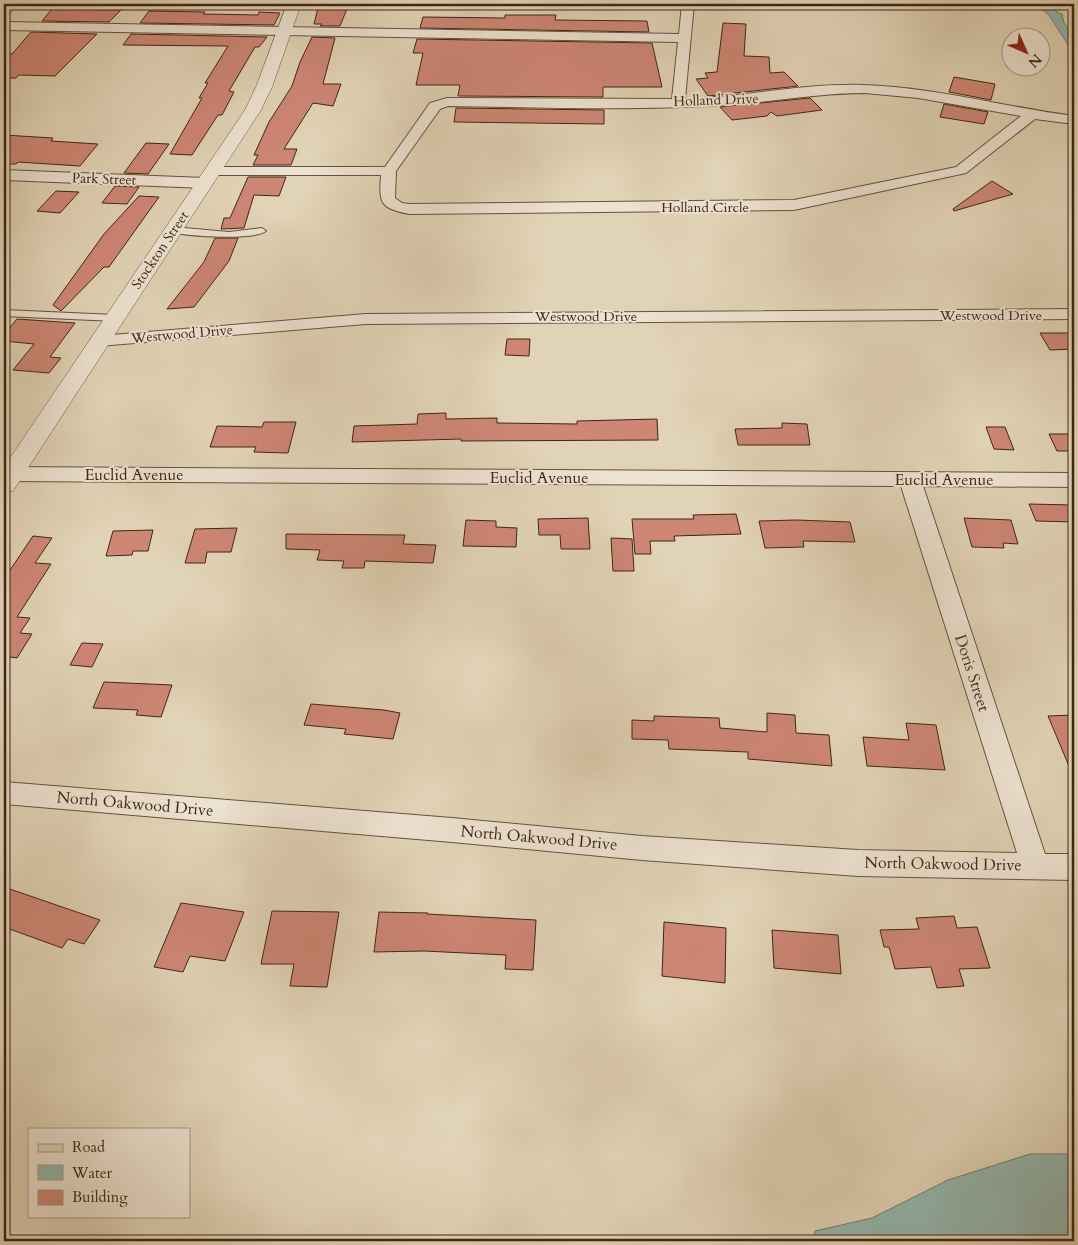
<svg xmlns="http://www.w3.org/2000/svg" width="1078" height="1245" viewBox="0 0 1078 1245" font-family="Cardo,serif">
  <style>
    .water { fill: #94b7af; stroke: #727d72 }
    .building { fill: #ce8675; stroke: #3f2616 }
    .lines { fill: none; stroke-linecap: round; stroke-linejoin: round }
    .service-casing { stroke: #68513e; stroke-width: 2 }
    .minor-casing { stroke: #68513e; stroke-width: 2 }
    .tertiary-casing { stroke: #68513e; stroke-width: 1 }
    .primary-casing { stroke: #3f2616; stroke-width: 1 }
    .service { fill: #ece2d0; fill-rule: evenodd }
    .minor { fill: #ece2d0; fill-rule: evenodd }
    .tertiary { fill: #ece2d0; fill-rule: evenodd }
    .primary { fill: #e1d3b6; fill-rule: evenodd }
    .labels { text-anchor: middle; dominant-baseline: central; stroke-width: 4; stroke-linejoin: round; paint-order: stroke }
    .far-street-label { font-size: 14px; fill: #3f2616; stroke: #ece2d0 }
    .street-label { font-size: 16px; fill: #3f2616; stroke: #ece2d0 }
  </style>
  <rect width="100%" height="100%" fill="#e1d3b6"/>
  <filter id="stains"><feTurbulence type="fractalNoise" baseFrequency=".004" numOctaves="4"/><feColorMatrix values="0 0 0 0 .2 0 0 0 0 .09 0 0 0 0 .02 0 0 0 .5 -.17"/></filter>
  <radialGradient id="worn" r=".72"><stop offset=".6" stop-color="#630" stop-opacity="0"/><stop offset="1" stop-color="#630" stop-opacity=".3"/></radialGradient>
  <path class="water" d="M1036,4H1050L1057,12L1062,14L1064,23L1074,36V54L1049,15Z
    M1030,1154H1074V1241H813L815,1231L872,1218L948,1180Z"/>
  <path class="building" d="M319,4H349L340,26H320L322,24H314Z
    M52,9L121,10L109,22L42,21Z
    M149,11L205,12L203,14L258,15L259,12L280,13L274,25L140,23Z
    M505,15H556L555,20L647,21L649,32L420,28L423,17L505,18Z
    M723,23L746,24L744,56L769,57L770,73L784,72L798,86L708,96L696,79L708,78L705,73L717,72Z
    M31,32L97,34L55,76L19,75L16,78H4V54H12Z
    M131,34L267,37L259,47H255L229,91L234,92L222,115H218L192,155L170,154L202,98H199L208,83H205L228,46L123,45Z
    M312,37L335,38L323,84H341L333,106L313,103L284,149H297L291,165H253L258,155H254L269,122L292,86L300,62Z
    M417,39L652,43L662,87H603V97L458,96L460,85H416L423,53H413Z
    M954,77L995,84L991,100L949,92Z
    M810,98L822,110L777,116L771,112L767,116L732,120L720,107Z
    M944,104L988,112L984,124L940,117Z
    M456,108L604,110V124L454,122Z
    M4,135L53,138L51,141L98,144L80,166L18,162L16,164H4Z
    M146,143L169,144L148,174L124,173Z
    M248,177H286L279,196L254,195L244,228L221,229L224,218H230Z
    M992,181L1013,194L954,211L953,209Z
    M115,186L139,187L127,204L102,203Z
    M56,191L79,192L60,213L37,211Z
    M139,196L159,197L109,267H104L61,311L53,305L104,234Z
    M215,238H238L229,261L194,307L167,309L204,262Z
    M17,319L75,323L50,357L61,358L49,373L13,370L34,344L4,341V335Z
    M1040,333H1069L1074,342V349L1050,350Z
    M507,339H530L529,356L505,355Z
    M446,413V419L497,418V423L577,424V421L657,419L658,440L461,441V439L352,442L354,426L417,424L418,414Z
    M264,422H296L288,453L254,452L256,447H210L217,426L262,427Z
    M782,423L807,424L810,445H738L735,429L782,428Z
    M986,427H1005L1014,450L994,449Z
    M1049,434H1074V451H1057Z
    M1029,504L1074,505V522L1036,521Z
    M736,514L741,534L674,536L675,541H650L651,554H635L632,519H694L693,515Z
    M588,518L590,549H561L560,535H539L538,519Z
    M964,518L1011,520L1018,544L1003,543L1004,548L972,547Z
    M466,520L496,521V527L517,528L516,547L463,546Z
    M797,520L850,522L855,542L803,541L804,547L765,548L759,521Z
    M237,528L231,552H207L205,563H185L195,529Z
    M153,530L148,551H133L132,555L106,556L113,531Z
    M286,534L405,535L403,544L436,545L433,563L365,561L364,568H342L344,561L317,560L320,550L286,549Z
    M33,536L52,538L35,563L51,564L17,617L30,618L20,633L32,634L17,658L4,656V579Z
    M611,538L632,539L634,571H613Z
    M82,643L103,644L92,667L70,665Z
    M104,682L172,685L161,717L136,715L138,710L93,708Z
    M311,704L384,710L400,713L393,739L344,734L346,729L304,725Z
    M767,713L795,715L796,733L829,735L832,766L748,759V752L669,749L668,740L632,739V720L654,721V716L719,718L720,728L767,732Z
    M1074,715V778L1048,716Z
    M906,723L936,725L945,770L867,766L863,737L909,740Z
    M4,887L100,920L84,944L68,939L62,948L4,927Z
    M181,903L244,912L225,961L190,956L183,972L154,967Z
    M272,911L339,912L327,987L290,986L294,964H261Z
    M379,912L428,913L427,914L536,920L533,970L505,969L506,955L424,951L374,952Z
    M954,916L957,928L977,927L990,968L959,969L964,986L937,988L931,967L895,969L889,947H884L880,930L919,929L916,918Z
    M664,922L726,928L725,983L662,976Z
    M772,930L838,935L841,974L774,968Z"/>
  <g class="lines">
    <g class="service-casing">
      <path id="service" d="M173,227L229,232L262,228L266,231C253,241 188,236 170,232V228Z
        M4,310L115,315L120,318L115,321L4,316Z"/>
    </g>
    <g class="minor-casing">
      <path id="minor" d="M682,4H694L685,99C745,97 804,83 863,85C934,87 1004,107 1074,116V124L1035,119L966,173L794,210L409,214C380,208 379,204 381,175H213L208,174L206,171L208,168L213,167H385L430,103L447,98L672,99L678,42L4,30V22L679,34ZM865,93L918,98L1021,116L956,167L794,200L409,204L402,203L395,198L396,171L440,109L448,106C540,107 633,111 725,105C772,102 818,93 865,93Z
        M4,170L205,178L210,180L213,183L210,186L205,188L4,180Z
        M1074,309V319L366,324L99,346L93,345L90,341L93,337L99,336L366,314Z
        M4,467L1074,473V487L923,486L1045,854H1074V880L858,876L642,860L452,842L4,804V782L452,818L642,836L858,850L1017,853L901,486L4,481Z"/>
    </g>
    <g class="tertiary-casing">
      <path id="tertiary" d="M287,4H301L272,87L261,110L13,491L4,493V467L245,110L256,87Z"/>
    </g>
    <g class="primary-casing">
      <path id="primary" d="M4,4H17L9,15L4,16Z"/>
    </g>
    <use href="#service" class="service"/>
    <use href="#minor" class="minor"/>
    <use href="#tertiary" class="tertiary"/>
    <use href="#primary" class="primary"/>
  </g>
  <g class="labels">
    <g class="far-street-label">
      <text transform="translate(716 100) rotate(-2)">Holland Drive</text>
      <text transform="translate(104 179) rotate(2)">Park Street</text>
      <text x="705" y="207">Holland Circle</text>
      <text transform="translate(160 250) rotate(-56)">Stockton Street</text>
      <text x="991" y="315">Westwood Drive</text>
      <text x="586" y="316">Westwood Drive</text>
      <text transform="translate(182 334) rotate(-5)">Westwood Drive</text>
    </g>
    <g class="street-label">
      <text x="134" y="475">Euclid Avenue</text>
      <text x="539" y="478">Euclid Avenue</text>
      <text x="944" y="480">Euclid Avenue</text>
      <text transform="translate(972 673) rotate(72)">Doris Street</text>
      <text transform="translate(135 804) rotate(5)">North Oakwood Drive</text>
      <text transform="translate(539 838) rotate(5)">North Oakwood Drive</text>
      <text transform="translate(943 864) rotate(1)">North Oakwood Drive</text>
    </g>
  </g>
  <rect width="1078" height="1245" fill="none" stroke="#e1d3b6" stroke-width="20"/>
  <rect x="5" y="5" width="1068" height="1235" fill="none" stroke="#3f2616" stroke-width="2.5"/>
  <rect x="10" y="10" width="1058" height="1225" fill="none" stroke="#3f2616"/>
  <rect x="28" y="1128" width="162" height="90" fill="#ece2d0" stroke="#a79786"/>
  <rect x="38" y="1144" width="25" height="8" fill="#e1d3b6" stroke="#a79786"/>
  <text x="72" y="1152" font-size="15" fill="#3f2616">Road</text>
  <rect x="38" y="1165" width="25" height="15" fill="#94b7af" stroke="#a79786"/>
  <text x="72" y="1178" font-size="15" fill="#3f2616">Water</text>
  <rect x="38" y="1190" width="25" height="15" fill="#ce8675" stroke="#a79786"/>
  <text x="72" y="1202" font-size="15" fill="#3f2616">Building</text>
  <g transform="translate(1026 52) rotate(135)"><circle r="24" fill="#ece2d0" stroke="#a79786"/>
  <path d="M0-4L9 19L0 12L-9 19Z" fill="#8f2418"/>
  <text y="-8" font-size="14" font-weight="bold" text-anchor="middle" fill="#3f2616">N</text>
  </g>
  <rect width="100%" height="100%" filter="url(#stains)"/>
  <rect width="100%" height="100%" fill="url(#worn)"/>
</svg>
